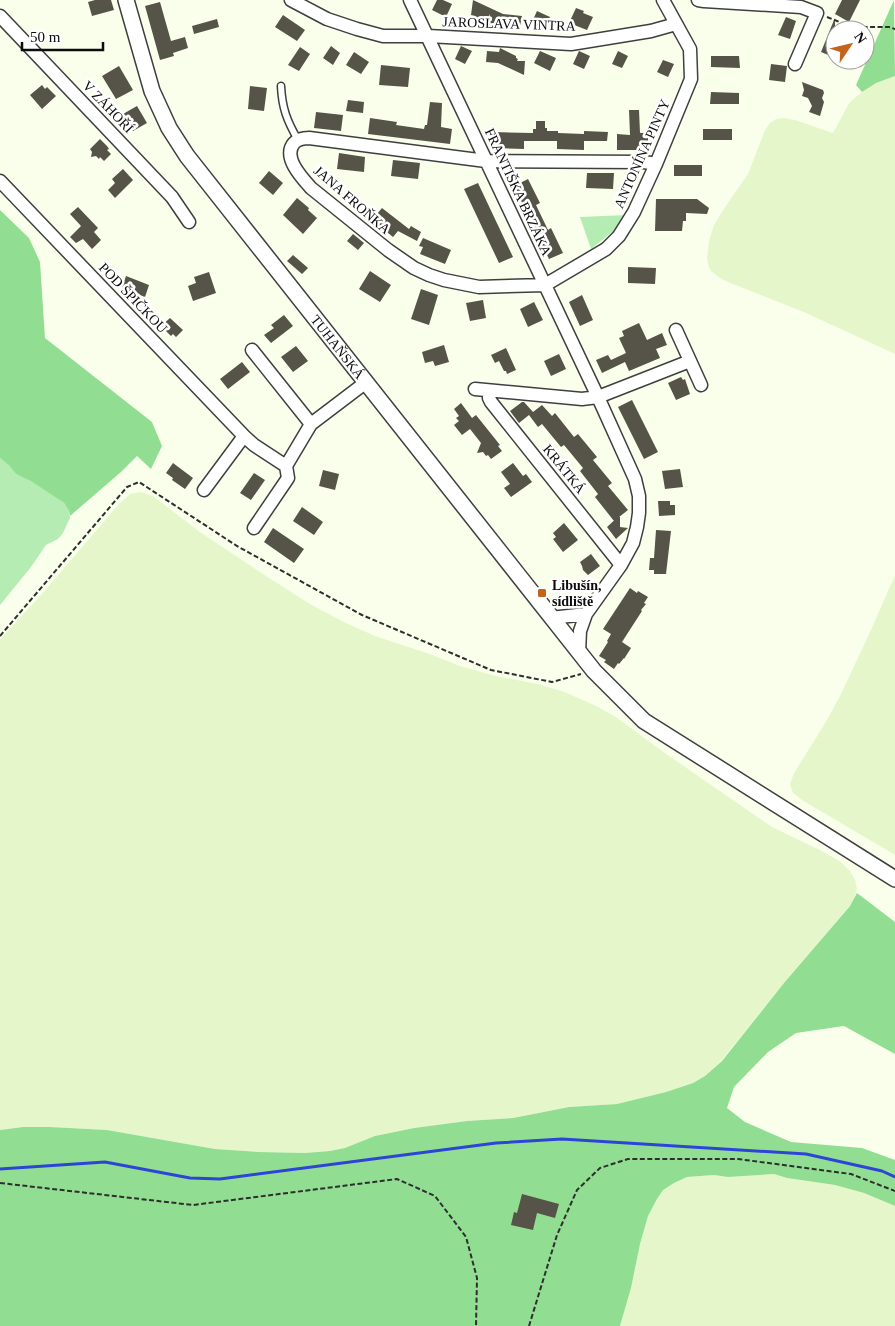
<svg xmlns="http://www.w3.org/2000/svg" width="895" height="1326" viewBox="0 0 895 1326" font-family="Georgia,serif">
  <style>
    .farmland { fill: #e5f7ca }
    .green { fill: #b5ecb3 }
    .forest { fill: #91de93 }
    .lines { fill: none; stroke-linecap: round; stroke-linejoin: round }
    .stream { stroke: #2e44d6; stroke-width: 3 }
    .building { fill: #565448 }
    .service-casing { stroke: #3f3f3f; stroke-width: 9 }
    .minor-casing { stroke: #3f3f3f; stroke-width: 15 }
    .tertiary-casing { stroke: #3f3f3f; stroke-width: 18 }
    .path { stroke: #2e2e2e; stroke-width: 2; stroke-dasharray: 5 2.5; stroke-linecap: butt }
    .service { stroke: #fff; stroke-width: 6 }
    .minor { stroke: #fff; stroke-width: 12 }
    .tertiary { stroke: #fff; stroke-width: 15 }
    .poi-dot { fill: #c6631b; stroke: #fff; stroke-width: 2 }
    .labels { text-anchor: middle; dominant-baseline: central; stroke-width: 5; stroke-linejoin: round; paint-order: stroke }
    .street-label { font-size: 14px; fill: #0c0c0c; stroke: #fff }
    .poi-label { font-size: 14px; font-weight: bold; fill: #0c0c0c; stroke: #fff; text-anchor: start }
  </style>
  <rect width="100%" height="100%" fill="#faffec"/>
  <path class="farmland" d="M895,76V354L806,313L723,280L712,272L709,268L707,258L709,241L714,225L727,204L748,174L765,130L770,123L776,119L784,118L795,120L833,133L848,105L852,100L867,88L875,83Z
    M141,492L153,496L200,532L266,576L310,604L344,622L375,636L430,654L460,666L496,676L538,684L565,692L598,707L616,717L662,751L772,827L820,850L841,862L850,871L855,880L857,889L853,902L784,983L721,1061L705,1076L692,1083L666,1092L617,1104L569,1107L513,1118L467,1121L414,1128L384,1134L345,1148L330,1151L305,1153L259,1152L215,1149L107,1130L50,1127H23L0,1130V639L41,595L119,504L130,494Z
    M895,575V855L802,800L793,793L790,784L794,773L824,725L840,696L870,632Z
    M774,1174L787,1178L835,1185L864,1193L895,1206V1326H620L631,1288L640,1244L648,1216L657,1199L663,1190L674,1183L687,1177L714,1175L728,1177Z"/>
  <path class="green" d="M627,215L614,234L612,232L591,249L580,217Z
    M0,458L9,464L16,474L31,480L64,503L69,511L70,518L63,533L58,539L46,545L31,567L0,605Z"/>
  <path class="forest" d="M894,0L895,76L876,83L862,92L856,85Z
    M0,210L29,238L40,262L45,338L152,422L162,446L151,469L137,456L121,472L70,516L69,511L64,503L31,481L16,474L9,465L0,458Z
    M857,893L895,922V1054L844,1026L796,1033L768,1052L734,1087L727,1108L745,1122L791,1142L862,1148L895,1160V1206L864,1193L835,1185L787,1178L774,1174L728,1177L714,1175L687,1177L674,1183L663,1190L657,1199L648,1216L640,1244L631,1288L620,1326H0V1130L23,1127H50L107,1130L215,1149L259,1152L305,1153L330,1151L345,1148L375,1136L414,1128L467,1121L513,1118L569,1107L617,1104L666,1092L693,1083L705,1076L722,1061L784,983L850,906Z"/>
  <g class="lines">
    <path class="stream" d="M0,1169L105,1162L190,1178L220,1179L496,1143L562,1139L806,1154L882,1171L895,1177"/>
  </g>
  <path class="building" d="M95,0H111L114,10L92,16L88,2Z
    M437,0H443L452,4L446,17L432,10Z
    M473,0L503,14L522,16L520,26L500,25L499,27L489,23L490,14L486,22L471,15Z
    M842,0H860L849,22L835,14Z
    M160,2L171,41L185,37L188,48L173,53L174,56L160,60L145,6Z
    M576,8L584,11L583,13L593,17L587,30L569,23Z
    M537,11L550,17L544,30L531,24Z
    M283,15L305,30L297,41L275,27Z
    M786,17L796,21L790,39L778,35Z
    M217,19L219,27L194,34L192,26Z
    M834,20H835V52L833,57L821,52Z
    M331,46L340,53L333,65L323,58Z
    M461,46L472,51L465,64L455,59Z
    M300,47L310,54L299,71L288,65Z
    M500,48L516,56V58L518,59L517,61H525L524,75L498,63L486,62L487,51L499,52Z
    M540,51L556,58L550,71L534,63Z
    M579,51L590,56L584,69L573,64Z
    M618,51L628,56L622,68L612,64Z
    M354,52L369,62L361,74L346,65Z
    M711,56H739L740,68L711,67Z
    M663,60L674,64L668,77L657,72Z
    M771,64L787,66L785,82L769,80Z
    M381,65L410,68L408,87L379,85Z
    M119,66L133,90L116,99L102,76Z
    M802,82L823,90L824,93L822,98L824,102L820,116L809,112L812,106L808,98L802,96L804,90Z
    M42,85L45,89L47,87L56,96L42,109L30,95Z
    M250,86L267,88L264,111L248,109Z
    M711,92L739,93V104H710Z
    M348,100L364,102L363,113L346,111Z
    M430,102L442,103L441,127L452,129L450,144L368,134L370,118L397,122L396,125L424,129L425,125H427Z
    M137,106L147,123L133,131L123,114Z
    M629,110H639L640,133H648V142H644V150H617V134L630,135Z
    M316,112L343,115L341,131L314,128Z
    M536,121H545V128H547V131H558V133L584,134V131L608,132L607,141H584V150L557,149V141H524V149L497,148V141H493V132L533,133V129H536Z
    M703,129H732V140H703Z
    M100,139L107,146L109,149L107,150L111,154L104,161L100,157L99,159L96,156L91,157L92,152L90,149Z
    M339,153L365,157L364,172L337,169Z
    M393,160L420,163L418,179L391,176Z
    M674,165H702V176H674Z
    M123,169L133,180L115,198L108,190L115,183L112,179Z
    M269,171L283,183L273,195L259,183Z
    M587,173H614L613,189L586,188Z
    M528,179L540,203L536,205L548,230L551,228L563,253L549,259L514,186Z
    M478,183L513,257L499,263L464,189Z
    M297,198L309,208L308,210L317,218L303,234L283,215Z
    M656,199H697L709,208L707,214L686,213V221H683L682,231H655Z
    M78,207L98,228L94,232L101,240L92,249L83,239L76,243L70,237L81,226L70,214Z
    M382,208L409,229L411,226L421,232L417,241L398,231L393,237L372,220Z
    M353,234L364,243L358,250L347,241Z
    M423,238L451,250L445,264L420,254L423,247L419,246Z
    M293,255L308,268L302,274L287,261Z
    M628,267L656,268L655,284L628,283Z
    M370,271L391,285L380,302L359,289Z
    M209,272L216,293L193,301L188,286L196,283L194,277Z
    M126,276L149,285L145,297L122,288Z
    M421,289L438,295L429,325L411,319Z
    M582,295L593,320L580,326L569,302Z
    M483,300L486,318L470,321L466,303Z
    M534,302L543,320L528,327L520,309Z
    M284,315L293,326L271,343L264,335L274,328L271,325Z
    M170,318L183,330L176,337L173,334L171,336L161,326Z
    M639,323L647,340L662,333L667,345L656,349L660,358L629,371L625,362L602,373L596,360L608,355L611,360L626,353L619,338L624,336L622,331Z
    M444,345L449,362L435,366L433,361L425,363L422,352Z
    M296,346L308,361L293,372L281,357Z
    M506,348L516,370L507,374L506,371H504L499,361L495,363L491,355Z
    M559,354L566,369L551,376L544,361Z
    M242,362L250,372L228,389L220,379Z
    M681,377L683,380L685,379L690,394L676,400L668,383Z
    M632,400L658,452L644,459L618,407Z
    M522,402H524L533,412L542,405L552,416L555,413L574,437L578,434L597,457L593,460L612,483L608,486L628,510L614,521L595,497L598,494L580,471L583,468L564,445L561,447L542,424L538,427L529,415L519,423L510,411Z
    M461,403L472,418L476,415L500,445L498,446L502,451L491,459L488,455L486,456L483,452L477,453L481,443L470,429L462,435L454,425L459,421L456,418L459,416L454,409Z
    M173,463L193,478L185,489L172,480L173,478L166,473Z
    M513,463L523,476L526,474L532,482L511,497L504,488L510,484L501,472Z
    M680,469L683,487L665,489L662,471Z
    M323,470L339,474L335,490L319,486Z
    M254,473L265,480L251,500L240,493Z
    M658,501H670V505H675V515L659,516Z
    M302,507L323,522L314,535L293,521Z
    M620,515V527L628,528L616,539L607,527Z
    M564,523L578,540L563,552L553,539L556,537L553,533Z
    M273,528L304,549L294,563L264,542Z
    M656,530L671,531L666,574H654V570H649L650,558H654Z
    M591,554L600,566L588,575L583,570L582,566L580,562Z
    M630,588L637,593L638,591L648,597L644,603L646,604L641,610L642,611L622,642L631,648L624,659V658L619,664L618,663L614,669L604,662L606,660L599,656L608,642L607,641L611,634L603,629Z
    M522,1194L559,1204L555,1218L537,1213L533,1230L511,1225L514,1212L517,1213Z"/>
  <g class="lines">
    <g class="service-casing">
      <path id="service" d="M281,86C282,108 287,121 298,140"/>
    </g>
    <g class="minor-casing">
      <path id="minor" d="M291,0L327,19L357,29L383,36H428L571,44L651,31L676,24
        M410,0L598,397L635,479L639,496V513L637,527L633,543L621,565L586,614L580,631L579,652
        M698,0L704,1L801,7L817,13L795,64
        M0,16L172,197L189,222
        M656,164L644,162L486,161L309,138C303,138 298,139 294,143C282,157 302,178 311,188L388,250L414,268L429,275L444,280L479,287L545,285L606,249L619,236L634,212L656,164L691,79L690,49L663,0
        M0,181L244,436
        M676,330L701,385
        M252,350L311,424
        M475,389L582,399L598,397L690,361
        M489,391V398L491,402L621,565
        M204,490L244,436L254,445L286,466
        M254,528L288,478L286,466L311,424L365,383
        M551,618L586,614"/>
    </g>
    <g class="tertiary-casing">
      <g id="tertiary">
        <path id="s1" d="M126,0L152,91L169,128L187,156L594,671L644,721L895,879"/>
      </g>
    </g>
    <path class="path" d="M827,17L852,27H889L895,29
      M0,636L127,487L139,482L237,546L362,615L491,670L552,682L581,674
      M0,1183L193,1205L397,1179L435,1196L466,1237L477,1278L476,1326
      M529,1326L557,1235L577,1190L600,1168L628,1159H738L851,1174L895,1191"/>
    <use href="#service" class="service"/>
    <use href="#minor" class="minor"/>
    <use href="#tertiary" class="tertiary"/>
  </g>
  <rect class="poi-dot" x="537" y="588" width="10" height="10" rx="2.5"/>
  <g class="labels">
    <g class="street-label">
      <text transform="translate(509 24) rotate(2)">JAROSLAVA VINTRA</text>
      <text transform="translate(108 107) rotate(46)">V ZÁHOŘÍ</text>
      <text transform="translate(642 154) rotate(-66)">ANTONÍNA PINTY</text>
      <text transform="translate(518 192) rotate(65)">FRANTIŠKA BRZÁKA</text>
      <text transform="translate(352 200) rotate(41)">JANA FROŇKA</text>
      <text transform="translate(133 298) rotate(46)">POD ŠPIČKOU</text>
      <text stroke="none"><textPath href="#s1" startOffset="412">TUHAŇSKÁ</textPath></text>
      <text transform="translate(564 469) rotate(51)">KRÁTKÁ</text>
    </g>
    <g class="poi-label">
      <text x="552" y="585">Libušín,<tspan x="552" dy="16">sídliště</tspan></text>
    </g>
  </g>
  <g transform="translate(850 45) rotate(55)"><circle r="24" fill="#ffffff" stroke="#9e9e9e"/>
  <path d="M0-4L9 19L0 12L-9 19Z" fill="#c6631b"/>
  <text y="-8" font-size="14" font-weight="bold" text-anchor="middle" fill="#0c0c0c">N</text>
  </g>
  <path d="M22 42v8h81v-8" fill="none" stroke="#0c0c0c" stroke-width="2.5"/>
  <text x="30" y="42" font-size="15" fill="#0c0c0c" stroke="#ffffff" stroke-width="4" paint-order="stroke">50 m</text>
</svg>
